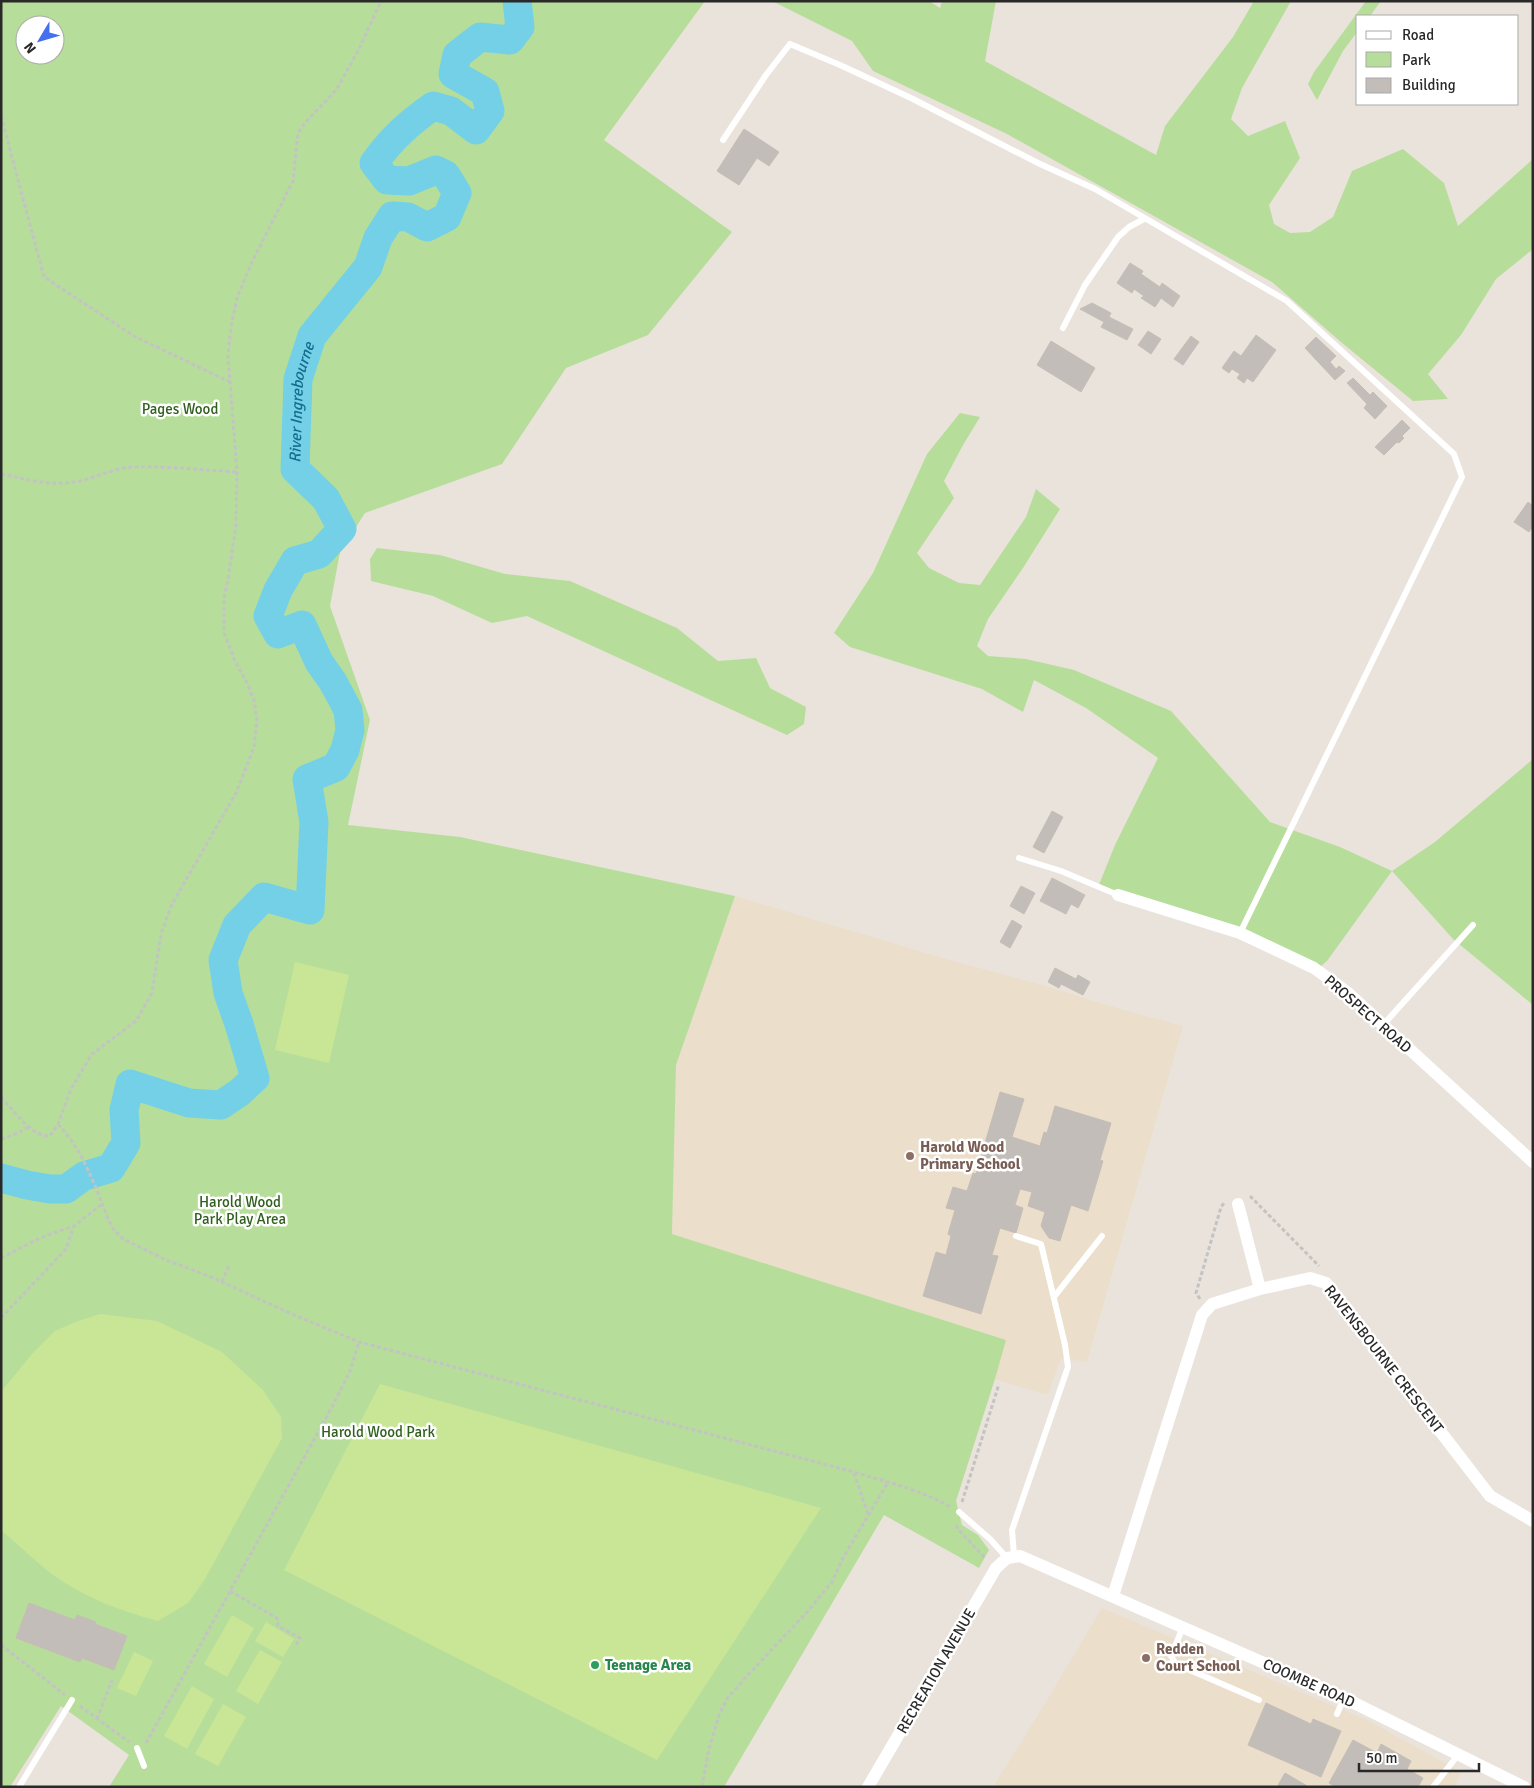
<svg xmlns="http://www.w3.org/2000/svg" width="1534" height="1788" viewBox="0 0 1534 1788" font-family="Signika,sans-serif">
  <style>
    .education { fill: #ebdecb }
    .green { fill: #b6de9a; fill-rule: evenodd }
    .pitch { fill: #c9e596 }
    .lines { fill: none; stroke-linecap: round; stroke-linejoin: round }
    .river { stroke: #73d0e7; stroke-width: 29 }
    .building { fill: #c2bdb8; stroke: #c5beb5 }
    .path { stroke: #c3c3c3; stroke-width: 3; stroke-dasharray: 4 2.5; stroke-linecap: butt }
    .service { stroke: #fff; stroke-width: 6 }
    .minor { stroke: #fff; stroke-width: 12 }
    .education-dot { fill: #8d6e63; stroke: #fff; stroke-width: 2 }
    .leisure-dot { fill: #2e9e5b; stroke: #fff; stroke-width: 2 }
    .labels { text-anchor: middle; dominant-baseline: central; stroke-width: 5; stroke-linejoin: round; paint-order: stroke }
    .park-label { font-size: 15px; fill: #30601e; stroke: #fff }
    .street-label { font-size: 15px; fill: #292929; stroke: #fff }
    .education-label { font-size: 15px; font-weight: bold; fill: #785e54; stroke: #fff; text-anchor: start }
    .leisure-label { font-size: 15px; font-weight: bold; fill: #27864d; stroke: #fff; text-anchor: start }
    .water-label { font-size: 16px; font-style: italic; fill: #156e90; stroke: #fff }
  </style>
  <rect width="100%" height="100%" fill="#eae3db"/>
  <path class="education" d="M735,896L946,959L1042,985L1120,1009L1183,1026L1087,1362L1061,1358L1048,1394H1043L995,1379L1005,1340L672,1234L676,1065Z
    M1102,1608L1367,1720L1461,1772L1455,1787H993L1043,1707Z"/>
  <path class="green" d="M1,1H705L604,140L732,232L648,335L566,368L502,464L365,513L340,552L330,606L370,720L348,825L460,837L735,896L676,1065L672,1234L1006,1340L995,1379L956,1501L962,1525L978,1535L989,1550L979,1568L884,1515L724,1787H109L129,1755L61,1706L10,1787H1ZM25,25H55V55H25Z
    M772,1H929L940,8L942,1H996L985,61L1156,155L1165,126L1233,37L1254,1H1291L1242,88L1231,119L1248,136L1285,121L1300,158L1269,205L1274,224L1290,233L1310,232L1333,217L1352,171L1403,149L1444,183L1458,226L1533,159V249L1496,279L1461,335L1428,374L1448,399L1413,401L1342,343L1272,282L1007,134L873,71L852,41Z
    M1366,1H1381L1370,16H1358V31L1343,51L1317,100L1308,84L1314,72Z
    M960,413L980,417L963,445L944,481L954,498L917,553L929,568L959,583L980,585L1026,517L1036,489L1060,509L1023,568L988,619L977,646L988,656L1026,659L1074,670L1171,711L1270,822L1340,847L1392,871L1435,842L1533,759V1005L1453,939L1392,871L1327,961L1316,970L1240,933L1098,887L1115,845L1158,758L1086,708L1034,680L1023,712L982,689L850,647L834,633L873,573L927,454Z
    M377,548L440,555L505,574L570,581L677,628L718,661L756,658L770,688L806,707L804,724L787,735L527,616L492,623L433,596L371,581L370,559Z"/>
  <path class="pitch" d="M295,962L349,975L329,1063L275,1050Z
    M100,1314L157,1321L222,1352L263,1390L281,1417L282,1438L205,1579L188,1603L158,1621C120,1611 86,1598 53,1575C36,1562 20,1546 3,1532L1,1528V1392L32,1354L55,1331L78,1321Z
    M380,1384L821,1508L657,1760L284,1570Z
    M232,1615L254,1628L227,1677L204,1664Z
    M266,1622L294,1639L283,1657L255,1641Z
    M260,1650L282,1662L258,1704L236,1691Z
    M134,1652L153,1661L136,1696L117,1688Z
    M192,1686L214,1699L187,1749L164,1736Z
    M223,1704L246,1717L218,1766L195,1754Z"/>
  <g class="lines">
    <path class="river" id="s1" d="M1,1178L27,1185L50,1189H66L84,1176L111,1168L126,1143L124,1110L130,1084L189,1103L221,1105L240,1092L255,1078L239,1024L228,993L223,960L237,925L264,897L310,910L314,822L307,779L336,767L345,750L350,730L348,710L333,682L319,662L302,625L278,634L268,616L278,590L295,561L319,554L342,529L326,499L295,469L298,379L312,336L368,267L378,238L392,216L408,217L427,227L447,217L457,193L446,175L436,170L409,181L387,180L374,163C392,138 409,123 433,106L451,111L476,130L490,111L485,92L453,74L457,55L480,37L510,40L520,27L517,1"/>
  </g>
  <path class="building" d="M744,129L779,152L769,166L757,158L739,185L717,171Z
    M1130,263L1143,271L1141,274L1160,287L1162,283L1180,296L1173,307L1161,298L1155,307L1141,298L1144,296L1134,289L1132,293L1117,283Z
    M1092,303L1111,313L1109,317L1133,329L1127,340L1101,327L1104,322L1080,309Z
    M1148,331L1161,339L1151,354L1138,345Z
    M1256,335L1276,350L1253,382L1247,378L1244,383L1237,378L1240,374L1232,369L1229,373L1222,368L1234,351L1241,356Z
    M1191,336L1199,342L1183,365L1174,359Z
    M1316,337L1336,356L1330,362L1336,369L1339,366L1345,371L1335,380L1305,348Z
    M1051,341L1095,368L1081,392L1037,365Z
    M1353,378L1370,395L1373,392L1387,406L1375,419L1364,408L1367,404L1347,383Z
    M1402,420L1410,428L1402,436L1404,438L1399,443L1397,442L1384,455L1375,447Z
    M1528,502L1533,506V526L1529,532L1514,522Z
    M1052,811L1063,817L1044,853L1033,847Z
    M1052,878L1085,895L1078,908L1071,904L1066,914L1040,901Z
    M1021,886L1035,893L1024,914L1010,906Z
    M1012,920L1022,926L1010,948L1000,942Z
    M1055,968L1076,979L1078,975L1090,982L1083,995L1061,984L1059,988L1048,982Z
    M1000,1092L1024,1099L1012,1137L1040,1146L1044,1132L1047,1133L1055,1106L1111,1123L1100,1160L1103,1161L1088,1211L1071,1205L1060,1241L1049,1238L1041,1226L1045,1212L1028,1206L1032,1192L1020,1189L1015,1205L1023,1208L1016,1233L1000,1228L992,1255L998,1256L981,1314L923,1296L936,1252L946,1255L951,1236L948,1234L955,1210L946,1208L953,1187L967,1191L973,1173L976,1174Z
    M29,1603L75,1620L77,1615L96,1622L95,1624L127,1636L114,1670L82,1658L80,1662L16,1638Z
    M1266,1703L1311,1724L1313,1719L1341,1731L1321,1777L1248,1745Z
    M1353,1740L1377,1753L1381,1744L1411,1761L1407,1769L1423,1778L1418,1787H1335L1329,1783Z
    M1285,1773L1309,1787H1277Z"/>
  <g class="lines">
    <path class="path" d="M1,116L44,277L134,336L230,382
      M1,474C26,479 48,486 74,482C94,479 113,468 133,467C168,466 202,470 237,472
      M1,1097C14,1110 31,1137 50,1136L58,1124L71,1089L92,1054L136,1021L152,993L161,934L172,904L236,793L254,747L257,720L254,700L247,683L235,661L224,633V598L228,579L236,525L237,472L228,355L231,327L237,298L251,264L293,181L298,133L305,123L337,89L359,49L381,1
      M58,1124C84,1152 95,1186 109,1221L114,1230L123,1239L166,1260L209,1276L294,1315L359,1342L854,1472C887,1482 922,1490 952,1508
      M1,1139L18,1133L29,1127
      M1250,1196L1319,1266
      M1,1258L40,1238L74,1226L102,1204
      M222,1282L229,1265
      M1200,1299L1196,1293L1221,1207L1225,1202
      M1,1318L66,1249L74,1226
      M854,1473L868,1514
      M962,1502L999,1384
      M956,1525L958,1529L986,1559
      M230,1591L277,1618L278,1626L300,1638L295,1647
      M1,1645L65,1695
      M80,1706L129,1742
      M97,1719L112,1680
      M146,1743L332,1407L350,1371L359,1342
      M702,1787L709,1749L719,1715L727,1699L746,1677L808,1611L832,1582L843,1558L888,1482"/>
    <path class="service" d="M723,140L766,75L790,44L840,65L911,98L1038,163L1095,189L1287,301L1454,454L1462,477L1240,933
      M1063,328L1085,285L1118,237L1129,227L1144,219
      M1019,858L1061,871L1118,895
      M1383,1025L1473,925
      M1054,1297L1102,1236
      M959,1512L990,1539L1007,1558
      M1014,1556L1012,1530L1068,1367L1065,1345L1041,1244L1016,1236
      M1183,1627L1171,1656L1176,1664L1259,1700
      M1337,1714L1344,1698
      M137,1748L144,1766
      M19,1787L72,1700
      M1433,1787L1458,1755"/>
    <path class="minor" d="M1118,895L1240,933L1314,968L1347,992L1533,1162
      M1238,1204L1260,1289
      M1113,1596L1202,1315L1212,1304L1260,1289L1310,1278L1326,1283L1490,1496L1533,1521
      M868,1787L996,1568L1007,1558L1020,1556L1344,1698L1524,1787"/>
  </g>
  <g class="education-dot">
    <circle cx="910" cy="1156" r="5"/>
    <circle cx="1146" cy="1658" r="5"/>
  </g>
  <circle class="leisure-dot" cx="595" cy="1665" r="5"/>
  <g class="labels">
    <g class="park-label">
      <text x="180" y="409">Pages Wood</text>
      <text x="240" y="1202">Harold Wood<tspan x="240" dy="17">Park Play Area</tspan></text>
      <text x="378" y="1432">Harold Wood Park</text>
    </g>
    <g class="street-label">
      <text transform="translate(1368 1014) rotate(41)">PROSPECT ROAD</text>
      <text transform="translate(1384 1359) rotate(52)">RAVENSBOURNE CRESCENT</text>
      <text transform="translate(936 1671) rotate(-60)">RECREATION AVENUE</text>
      <text transform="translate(1309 1683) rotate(24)">COOMBE ROAD</text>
    </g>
    <g class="education-label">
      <text x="920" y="1147">Harold Wood<tspan x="920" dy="17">Primary School</tspan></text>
      <text x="1156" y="1649">Redden<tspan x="1156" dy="17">Court School</tspan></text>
    </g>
    <g class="leisure-label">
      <text x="605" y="1665">Teenage Area</text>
    </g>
    <g class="water-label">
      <text stroke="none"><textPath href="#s1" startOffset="1221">River Ingrebourne</textPath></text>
    </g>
  </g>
  <rect width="1534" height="1788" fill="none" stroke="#292929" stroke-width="5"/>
  <rect x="1356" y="15" width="162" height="90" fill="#ffffff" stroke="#a9a9a9"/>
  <rect x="1366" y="31" width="25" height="8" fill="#ffffff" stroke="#a9a9a9"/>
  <text x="1402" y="40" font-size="15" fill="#292929">Road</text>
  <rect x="1366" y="52" width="25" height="15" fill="#b6de9a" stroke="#a9a9a9"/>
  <text x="1402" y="65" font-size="15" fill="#292929">Park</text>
  <rect x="1366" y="78" width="25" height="15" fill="#c2bdb8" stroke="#a9a9a9"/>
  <text x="1402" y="90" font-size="15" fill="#292929">Building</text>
  <g transform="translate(40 40) rotate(232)"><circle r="24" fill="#ffffff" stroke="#a9a9a9"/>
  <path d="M0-4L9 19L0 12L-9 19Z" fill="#446fee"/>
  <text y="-8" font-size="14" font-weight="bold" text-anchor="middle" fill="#292929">N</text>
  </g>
  <path d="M1359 1763v8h120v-8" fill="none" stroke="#292929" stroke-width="2.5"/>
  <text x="1366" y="1763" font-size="15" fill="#292929" stroke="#ffffff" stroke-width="4" paint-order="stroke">50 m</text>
</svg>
